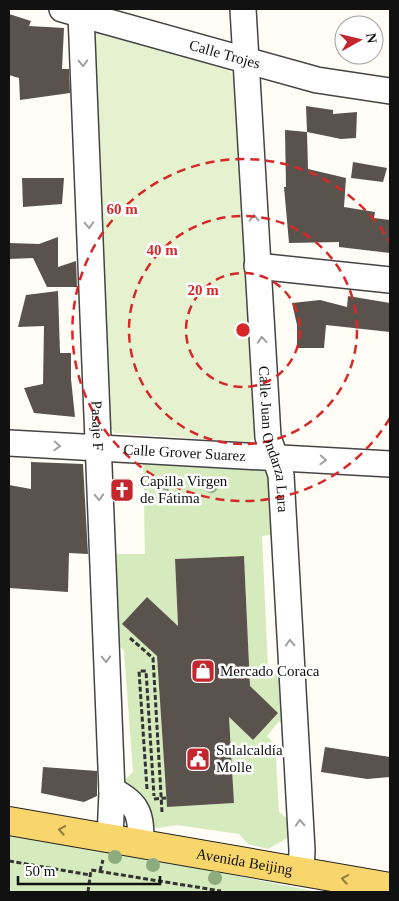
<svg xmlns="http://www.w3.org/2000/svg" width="399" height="901" viewBox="0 0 399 901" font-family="'Times New Roman',serif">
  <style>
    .green { fill: #d5ebbd; fill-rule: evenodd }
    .pitch { fill: #e6f2cf }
    .building { fill: #5a524d }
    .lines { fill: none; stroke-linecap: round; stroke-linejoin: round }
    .minor-casing { stroke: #444; stroke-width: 28 }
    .major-casing { stroke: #222; stroke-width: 30 }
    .path { stroke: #333; stroke-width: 3; stroke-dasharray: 5 2.5; stroke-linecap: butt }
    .minor { stroke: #fff; stroke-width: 25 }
    .major { stroke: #f9d66b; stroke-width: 28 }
    .path-bridge { stroke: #333; stroke-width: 3; stroke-dasharray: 5 2.5; stroke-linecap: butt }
    .tree { fill: #8dad7f }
    .oneway { stroke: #a0a0a0 }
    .oneway2 { stroke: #917d42 }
    .ring { fill: none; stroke: #d62828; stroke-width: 2.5; stroke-dasharray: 9 6 }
    .labels { text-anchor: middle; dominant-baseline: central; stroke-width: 5; stroke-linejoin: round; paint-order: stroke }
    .street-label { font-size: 15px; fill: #111; stroke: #fff }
    .poi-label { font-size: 15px; fill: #111; stroke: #fff; text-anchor: start }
    .centre { fill: #d62828; stroke: #fff; stroke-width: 2.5 }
    .ring-label { font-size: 15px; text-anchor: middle; font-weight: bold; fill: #d62828; stroke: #fff; stroke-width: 5; stroke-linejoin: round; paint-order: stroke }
  </style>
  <rect width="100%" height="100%" fill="#fffdf5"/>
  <path class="green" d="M143,463L262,469L270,471L277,534L262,536L268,668L284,678L287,729L279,721L267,736L280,750L276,759L279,812L293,823L294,834L268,849L248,844L239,834L177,825L159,828L121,822L120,784L133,772L124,651L111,637L106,554H145ZM244,556L250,686L278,713L253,740L229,717L234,803L167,807L157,655L123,624L147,597L178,626L175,559Z
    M9,834L105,850L318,892H9Z"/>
  <path class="pitch" d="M103,28L223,62L234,76L260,431L250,442L115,433L107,425L94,33Z"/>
  <path class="building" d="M9,14L31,21L29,26L64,28L62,69H69L70,93L20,100L19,78L9,75Z
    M306,106L333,110V114L357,112L356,138L341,139L307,132Z
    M285,130L307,132L308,169L346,178L344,207L375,212L374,218L390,220V253L339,247V242L289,243L284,187H286Z
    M353,162L387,168L383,182L351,178Z
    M22,178H64L62,204L23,207Z
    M58,237V267L76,261L77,287H47L33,258L9,259V243L39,244Z
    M58,291L60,353H71V379L75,417L34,413L24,388L43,384L44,326L18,327L26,295Z
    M348,296L390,303V332L326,325L324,348H297V325L292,303L320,300L347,307Z
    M31,462L83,464L88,554L69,553L68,592L9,588V485L31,489Z
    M244,556L250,686L278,713L253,740L229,717L234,803L167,807L157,656L122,624L147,597L178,626L175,559Z
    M325,747L390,757V777L367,779L321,772Z
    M43,767L97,771V796L84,802L41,793Z"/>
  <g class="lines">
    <g class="minor-casing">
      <g id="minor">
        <path id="s1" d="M62,9L317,80L390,91"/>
        <path id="s2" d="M243,9L268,437L281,475L302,850L301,871"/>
        <path id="s3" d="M81,14L112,792L110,838"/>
        <path d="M257,266L390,280"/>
        <path id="s4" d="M9,443L390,464"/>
        <path d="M112,790C139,805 141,813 141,844"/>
      </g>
    </g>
    <g class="major-casing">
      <g id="major">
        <path id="s5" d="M9,821L390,887"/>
      </g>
    </g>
    <path class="path" d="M130,638L153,658L162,812
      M147,789L139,671H146L154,796
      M9,861L90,875
      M100,871L103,860
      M88,892L91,870L221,891"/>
    <use href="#minor" class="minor"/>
    <use href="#major" class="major"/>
    <path class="path-bridge" d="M154,799L166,798"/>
  </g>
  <g class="tree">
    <circle cx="211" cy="486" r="7"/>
    <circle cx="162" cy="488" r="7"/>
    <circle cx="115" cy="857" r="7"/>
    <circle cx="153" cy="865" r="7"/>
    <circle cx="215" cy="878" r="7"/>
  </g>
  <defs><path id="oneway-chevron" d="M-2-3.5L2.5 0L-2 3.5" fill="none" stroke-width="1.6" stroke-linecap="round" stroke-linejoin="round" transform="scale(1.25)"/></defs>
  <g class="oneway">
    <use href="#oneway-chevron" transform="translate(83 63) rotate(88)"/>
    <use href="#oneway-chevron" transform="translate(254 218) rotate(-93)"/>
    <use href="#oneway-chevron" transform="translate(89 225) rotate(88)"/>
    <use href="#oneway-chevron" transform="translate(262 340) rotate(-94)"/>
    <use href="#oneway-chevron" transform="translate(57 446) rotate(3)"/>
    <use href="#oneway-chevron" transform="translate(323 460) rotate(3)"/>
    <use href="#oneway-chevron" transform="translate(99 497) rotate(88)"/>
    <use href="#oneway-chevron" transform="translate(290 643) rotate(-93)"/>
    <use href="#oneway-chevron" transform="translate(106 659) rotate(88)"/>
    <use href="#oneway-chevron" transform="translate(300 823) rotate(-93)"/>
  </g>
  <g class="oneway2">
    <use href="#oneway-chevron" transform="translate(62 830) rotate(-170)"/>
    <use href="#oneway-chevron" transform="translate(345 879) rotate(-170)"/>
  </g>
  <g class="ring">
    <circle cx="243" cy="330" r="57"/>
    <circle cx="243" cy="330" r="114"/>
    <path d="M390 418A171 171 0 1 1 390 242"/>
  </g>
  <defs>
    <g id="church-square" transform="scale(1.25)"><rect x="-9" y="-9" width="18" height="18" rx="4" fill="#c4262e" stroke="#fff"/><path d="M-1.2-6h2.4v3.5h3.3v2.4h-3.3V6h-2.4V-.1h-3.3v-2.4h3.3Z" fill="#fff"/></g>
    <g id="shop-square" transform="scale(1.25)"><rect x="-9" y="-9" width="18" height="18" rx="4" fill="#c4262e" stroke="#fff"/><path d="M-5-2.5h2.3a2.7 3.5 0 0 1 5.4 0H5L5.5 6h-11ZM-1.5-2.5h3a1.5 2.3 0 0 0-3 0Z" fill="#fff"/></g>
    <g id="civic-square" transform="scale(1.25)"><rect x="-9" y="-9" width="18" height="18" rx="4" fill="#c4262e" stroke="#fff"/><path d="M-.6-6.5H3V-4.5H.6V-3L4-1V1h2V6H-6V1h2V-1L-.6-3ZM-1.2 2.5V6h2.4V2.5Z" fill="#fff"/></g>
  </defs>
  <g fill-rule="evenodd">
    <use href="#church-square" x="122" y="490"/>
    <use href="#shop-square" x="203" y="671"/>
    <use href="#civic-square" x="198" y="759"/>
  </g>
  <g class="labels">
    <g class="street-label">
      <text stroke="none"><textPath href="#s1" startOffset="169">Calle Trojes</textPath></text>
      <text stroke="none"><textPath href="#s3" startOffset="412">Pasaje F</textPath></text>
      <text stroke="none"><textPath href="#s2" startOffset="432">Calle Juan Ondarza Lara</textPath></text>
      <text stroke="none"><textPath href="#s4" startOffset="176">Calle Grover Suarez</textPath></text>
      <text stroke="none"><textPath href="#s5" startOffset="239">Avenida Beijing</textPath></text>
    </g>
    <g class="poi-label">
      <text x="140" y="481">Capilla Virgen<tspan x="140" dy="17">de Fátima</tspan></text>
      <text x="220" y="671">Mercado Coraca</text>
      <text x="216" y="750">Sulalcaldía<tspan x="216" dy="17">Molle</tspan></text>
    </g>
  </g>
  <circle cx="243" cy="330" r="8" class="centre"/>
  <g class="ring-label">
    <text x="122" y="214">60 m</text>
    <text x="162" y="255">40 m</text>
    <text x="203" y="295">20 m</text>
  </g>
  <rect width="399" height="901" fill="none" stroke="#111111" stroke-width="20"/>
  <g transform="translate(359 40) rotate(82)"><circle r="24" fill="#ffffff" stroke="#a0a0a0"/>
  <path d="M0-4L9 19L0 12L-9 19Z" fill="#c4262e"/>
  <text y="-8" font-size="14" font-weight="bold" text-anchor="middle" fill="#111111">N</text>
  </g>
  <path d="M18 876v8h142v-8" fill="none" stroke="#111111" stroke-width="2.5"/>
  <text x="25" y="876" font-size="15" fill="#111111" stroke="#ffffff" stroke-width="4" paint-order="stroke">50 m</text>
</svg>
